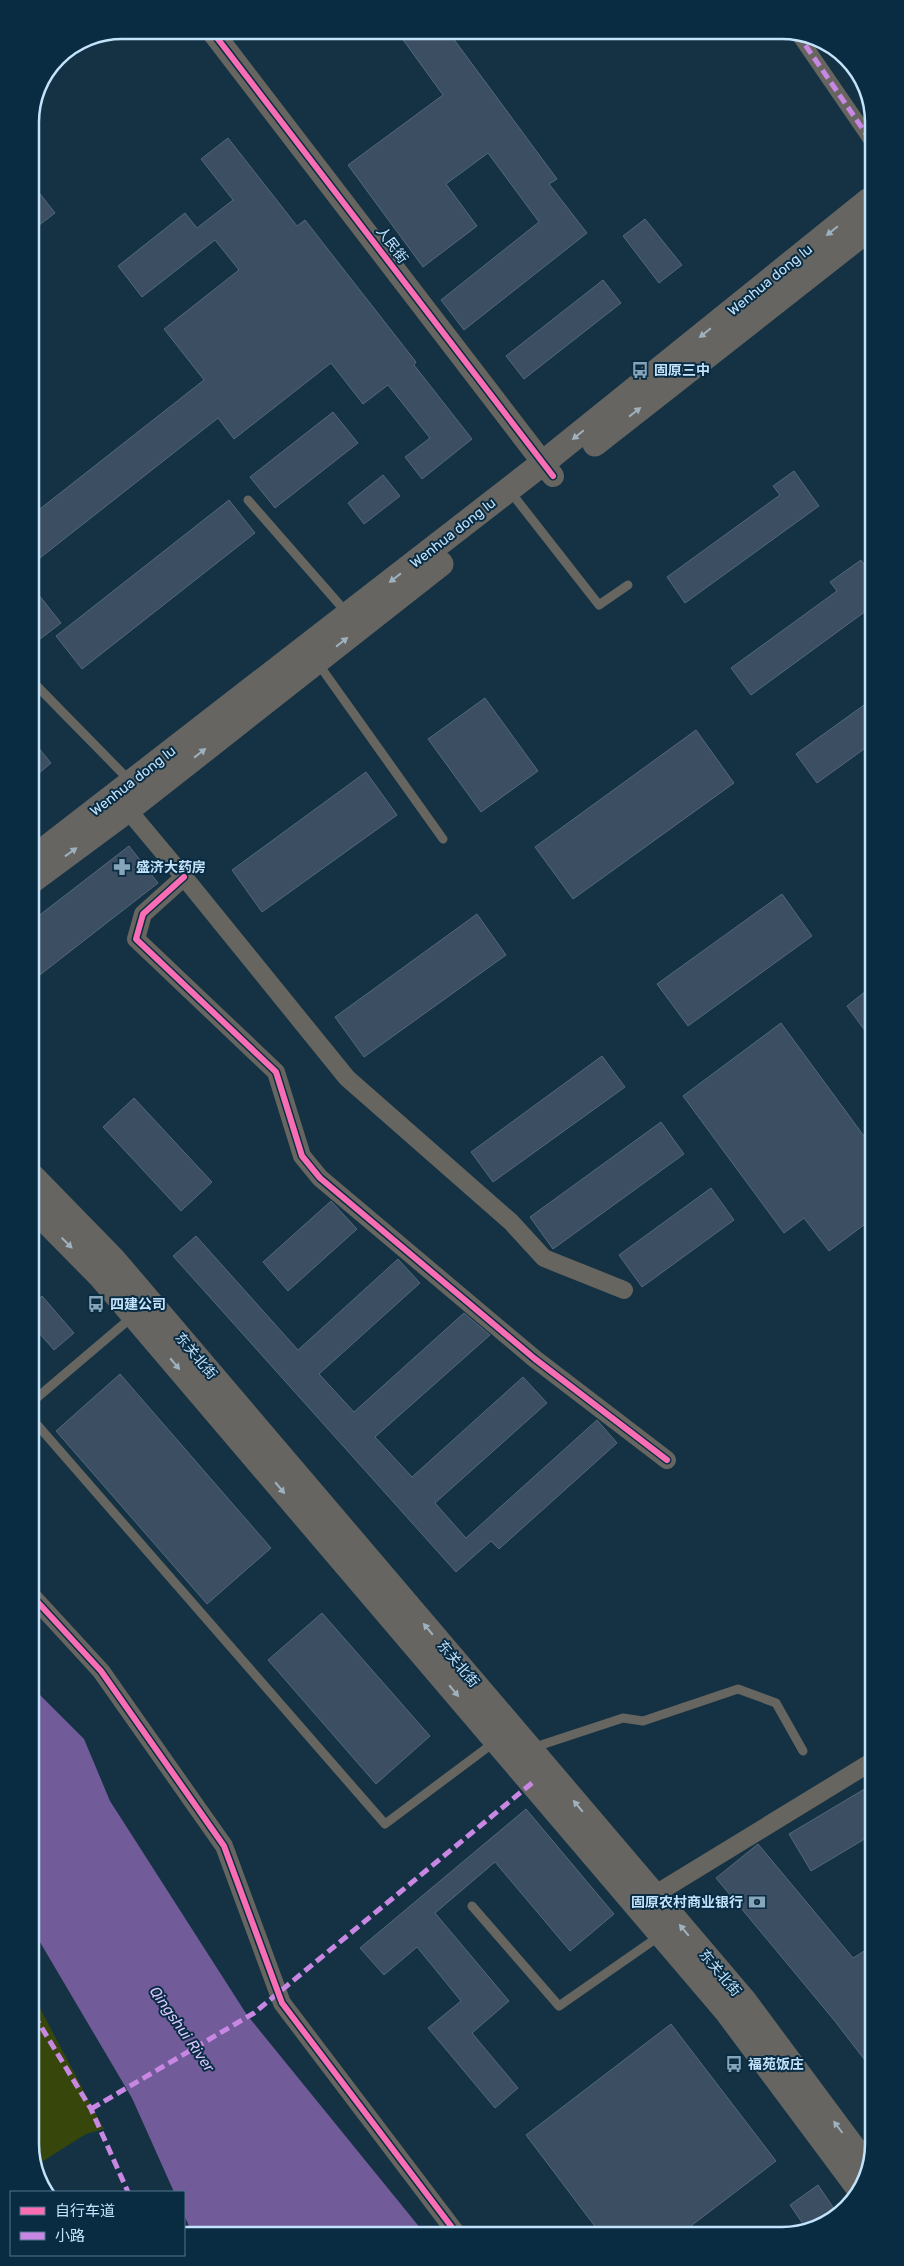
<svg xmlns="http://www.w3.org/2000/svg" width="904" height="2266" viewBox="0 0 904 2266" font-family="Rubik,'Noto Sans SC',sans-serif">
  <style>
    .green { fill: #37470c }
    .water { fill: #715b99 }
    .building { fill: #3c4f62; stroke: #54687b }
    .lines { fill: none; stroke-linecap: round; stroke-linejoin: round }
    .service { stroke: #676560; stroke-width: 9 }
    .pedestrian { stroke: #676560; stroke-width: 14 }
    .minor { stroke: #676560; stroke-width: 18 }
    .tertiary { stroke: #676560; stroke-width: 22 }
    .secondary { stroke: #666562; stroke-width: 25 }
    .quiet { stroke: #c787e3; stroke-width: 5; stroke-dasharray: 10 5; stroke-linecap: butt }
    .cycleway-casing { stroke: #092c43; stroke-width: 9 }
    .cycleway { stroke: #f96db3; stroke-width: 6 }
    .oneway { fill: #9eb1be }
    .labels { text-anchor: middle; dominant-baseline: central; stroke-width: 4; stroke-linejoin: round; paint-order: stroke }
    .street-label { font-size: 14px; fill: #c3e3fc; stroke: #092c43 }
    .poi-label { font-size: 14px; font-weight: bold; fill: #c3e3fc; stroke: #092c43; text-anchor: start }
    .water-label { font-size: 15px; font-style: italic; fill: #dbc6ff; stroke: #092c43 }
    .rim { fill: none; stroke: #c3e3fc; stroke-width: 2.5 }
  </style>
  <rect width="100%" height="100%" fill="#143243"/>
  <path class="green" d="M34,1997L104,2129L86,2134L35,2166Z"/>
  <path class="water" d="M34,1689L84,1739L110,1801L247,2015L421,2229L423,2234L193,2235L184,2215V2192H174L132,2098L34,1932Z"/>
  <path class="building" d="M396,30H447L557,179L549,184L587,233L464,330L441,300L539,222L488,153L446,184L477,226L423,267L348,165L443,95Z
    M228,138L297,226L305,220L416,362L414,365L472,439L422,479L405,457L430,438L388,385L363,404L331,363L234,439L218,418L31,565V516L204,380L164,329L239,270L215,240L142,297L118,266L185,213L197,228L233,200L201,159Z
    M30,181L55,213L30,232Z
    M645,219L682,265L659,283L623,236Z
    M603,280L621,303L524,379L506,356Z
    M333,412L358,443L275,508L250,477Z
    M794,471L819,506L685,603L667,577L780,495L773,486Z
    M383,475L400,496L364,524L348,503Z
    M229,500L255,533L82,669L56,636Z
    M861,560L870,573V608L751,695L731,668L837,591L830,582Z
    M31,585L61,623L31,646Z
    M485,698L538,771L481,812L428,739Z
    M871,700V744L817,783L796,754Z
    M696,730L734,783L573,899L535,847Z
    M32,740L51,763L32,779Z
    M366,772L397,815L262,912L232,870Z
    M129,846L158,883L32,981V921Z
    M782,894L812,936L688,1026L657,984Z
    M477,914L506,955L364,1057L335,1017Z
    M871,987V1039L847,1006Z
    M781,1023L872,1147V1219L829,1251L804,1218L784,1233L683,1096Z
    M602,1056L625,1087L493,1182L471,1152Z
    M134,1098L212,1182L181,1211L103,1127Z
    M661,1122L684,1154L553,1249L530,1217Z
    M711,1188L734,1220L642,1287L619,1255Z
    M331,1201L357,1229L288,1291L263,1262Z
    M196,1236L298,1350L398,1259L420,1283L319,1374L354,1412L464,1313L490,1335L375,1437L412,1477L523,1377L547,1403L435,1503L466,1538L597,1420L617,1443L499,1549L491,1541L456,1572L173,1256Z
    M42,1296L74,1333L54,1350L33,1326V1304Z
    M120,1374L271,1548L207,1604L56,1431Z
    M322,1613L430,1736L376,1784L268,1660Z
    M873,1784V1834L811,1871L789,1834Z
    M526,1809L614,1914L570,1951L495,1862L435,1913L509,2001L472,2033L518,2088L495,2108L428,2028L461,2001L417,1947L384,1975L360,1948Z
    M758,1844L853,1958L874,1945V2072L834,2020L716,1878Z
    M671,2024L776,2161L683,2232L600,2233L526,2135Z
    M818,2185L837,2213L812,2231H808L790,2205Z"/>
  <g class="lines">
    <path class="service" d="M509,490L599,605L628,585
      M248,500L346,612
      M317,662L443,839
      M31,680L131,782
      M33,1401L132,1317
      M33,1420L385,1824L496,1741
      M532,1748L623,1718L643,1721L738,1689L776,1703L803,1751
      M472,1906L559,2006L661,1935"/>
    <path class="pedestrian" d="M797,33L869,138"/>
    <path class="minor" d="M128,810L184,877L347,1078L511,1222L544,1258L624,1290
      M184,877L143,914L136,939L276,1072L302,1156L320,1178L535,1359L667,1460
      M33,1597L101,1671L224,1846L282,2003L457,2234
      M654,1895L873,1761"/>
    <path class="tertiary" d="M211,30L553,476"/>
    <path class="secondary" d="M595,444L870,228
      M32,859L543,463L869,200
      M32,881L128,810L441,564
      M33,1177L114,1260L743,1999L867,2166
      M33,1208L100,1276L727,2012L859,2189"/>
    <path class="quiet" d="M797,33L869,138
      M34,2015L91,2109L128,2192
      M91,2109L254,2013L532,1783"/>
    <g class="cycleway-casing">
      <path id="cycleway" d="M211,30L553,476
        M184,877L143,914L136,939L276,1072L302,1156L320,1178L535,1359L667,1460
        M33,1597L101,1671L224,1846L282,2003L457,2234"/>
    </g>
    <use href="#cycleway" class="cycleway"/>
  </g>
  <defs><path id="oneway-solid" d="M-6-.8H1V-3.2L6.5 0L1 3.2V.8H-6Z" transform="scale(1.25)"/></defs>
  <g class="oneway">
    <use href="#oneway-solid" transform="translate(832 231) rotate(141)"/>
    <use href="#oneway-solid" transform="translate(705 333) rotate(141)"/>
    <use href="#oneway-solid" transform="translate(635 412) rotate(-38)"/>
    <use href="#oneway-solid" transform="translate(578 435) rotate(141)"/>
    <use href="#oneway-solid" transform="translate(395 578) rotate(142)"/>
    <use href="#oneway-solid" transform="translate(342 642) rotate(-38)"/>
    <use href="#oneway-solid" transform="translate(200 753) rotate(-38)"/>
    <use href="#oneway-solid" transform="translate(71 852) rotate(-36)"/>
    <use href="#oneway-solid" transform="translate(67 1243) rotate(45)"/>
    <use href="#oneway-solid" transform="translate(175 1364) rotate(50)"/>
    <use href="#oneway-solid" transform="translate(280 1488) rotate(50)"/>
    <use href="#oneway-solid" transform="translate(428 1629) rotate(-130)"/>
    <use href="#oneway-solid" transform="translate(454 1691) rotate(50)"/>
    <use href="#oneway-solid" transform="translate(578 1806) rotate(-130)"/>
    <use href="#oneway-solid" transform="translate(684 1930) rotate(-130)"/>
    <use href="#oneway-solid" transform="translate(838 2127) rotate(-127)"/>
  </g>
  <defs>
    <g id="bus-bare" transform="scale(1.35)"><path d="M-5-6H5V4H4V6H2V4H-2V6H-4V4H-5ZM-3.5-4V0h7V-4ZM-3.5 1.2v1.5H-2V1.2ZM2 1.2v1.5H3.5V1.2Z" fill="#86a5bb" stroke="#092c43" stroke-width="2.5" paint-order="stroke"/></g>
    <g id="pharmacy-bare" transform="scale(1.35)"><path d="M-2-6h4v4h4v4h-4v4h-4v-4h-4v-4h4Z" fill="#86a5bb" stroke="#092c43" stroke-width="2.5" paint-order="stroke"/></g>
    <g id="bank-bare" transform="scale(1.35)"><path d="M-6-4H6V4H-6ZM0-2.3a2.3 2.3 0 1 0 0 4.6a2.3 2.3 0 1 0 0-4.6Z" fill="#86a5bb" stroke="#092c43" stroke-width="2.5" paint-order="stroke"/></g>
  </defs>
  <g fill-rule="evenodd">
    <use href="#bus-bare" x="640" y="370"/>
    <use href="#pharmacy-bare" x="122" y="867"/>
    <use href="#bus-bare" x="96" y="1304"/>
    <use href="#bank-bare" x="757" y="1902"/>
    <use href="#bus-bare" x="734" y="2064"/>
  </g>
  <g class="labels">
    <g class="street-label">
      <text transform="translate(392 245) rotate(53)">人民街</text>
      <text transform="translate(770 280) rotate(-39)">Wenhua dong lu</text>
      <text transform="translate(453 533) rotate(-38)">Wenhua dong lu</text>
      <text transform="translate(133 781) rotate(-38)">Wenhua dong lu</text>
      <text transform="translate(196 1356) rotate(50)">东关北街</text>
      <text transform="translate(458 1664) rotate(50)">东关北街</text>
      <text transform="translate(720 1973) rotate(50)">东关北街</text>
    </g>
    <g class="poi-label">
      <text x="654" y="370">固原三中</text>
      <text x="136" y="867">盛济大药房</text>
      <text x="110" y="1304">四建公司</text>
      <text x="743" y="1902" text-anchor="end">固原农村商业银行</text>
      <text x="748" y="2064">福苑饭庄</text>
    </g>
    <g class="water-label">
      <text transform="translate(182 2029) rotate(55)">Qingshui River</text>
    </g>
  </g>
  <path d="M0 0H904V2266H0ZM122 39H782A83 83 0 0 1 865 122V2144A83 83 0 0 1 782 2227H122A83 83 0 0 1 39 2144V122A83 83 0 0 1 122 39Z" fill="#092c43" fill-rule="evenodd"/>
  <path class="rim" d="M122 39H782A83 83 0 0 1 865 122V2144A83 83 0 0 1 782 2227H122A83 83 0 0 1 39 2144V122A83 83 0 0 1 122 39Z"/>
  <rect x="10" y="2191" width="175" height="65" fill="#092c43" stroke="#53758d"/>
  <rect x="20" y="2207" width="25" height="8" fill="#f96db3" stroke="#53758d"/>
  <text x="55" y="2216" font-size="15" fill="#c3e3fc">自行车道</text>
  <rect x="20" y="2232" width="25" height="8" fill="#c787e3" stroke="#53758d"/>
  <text x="55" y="2241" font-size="15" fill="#c3e3fc">小路</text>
</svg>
